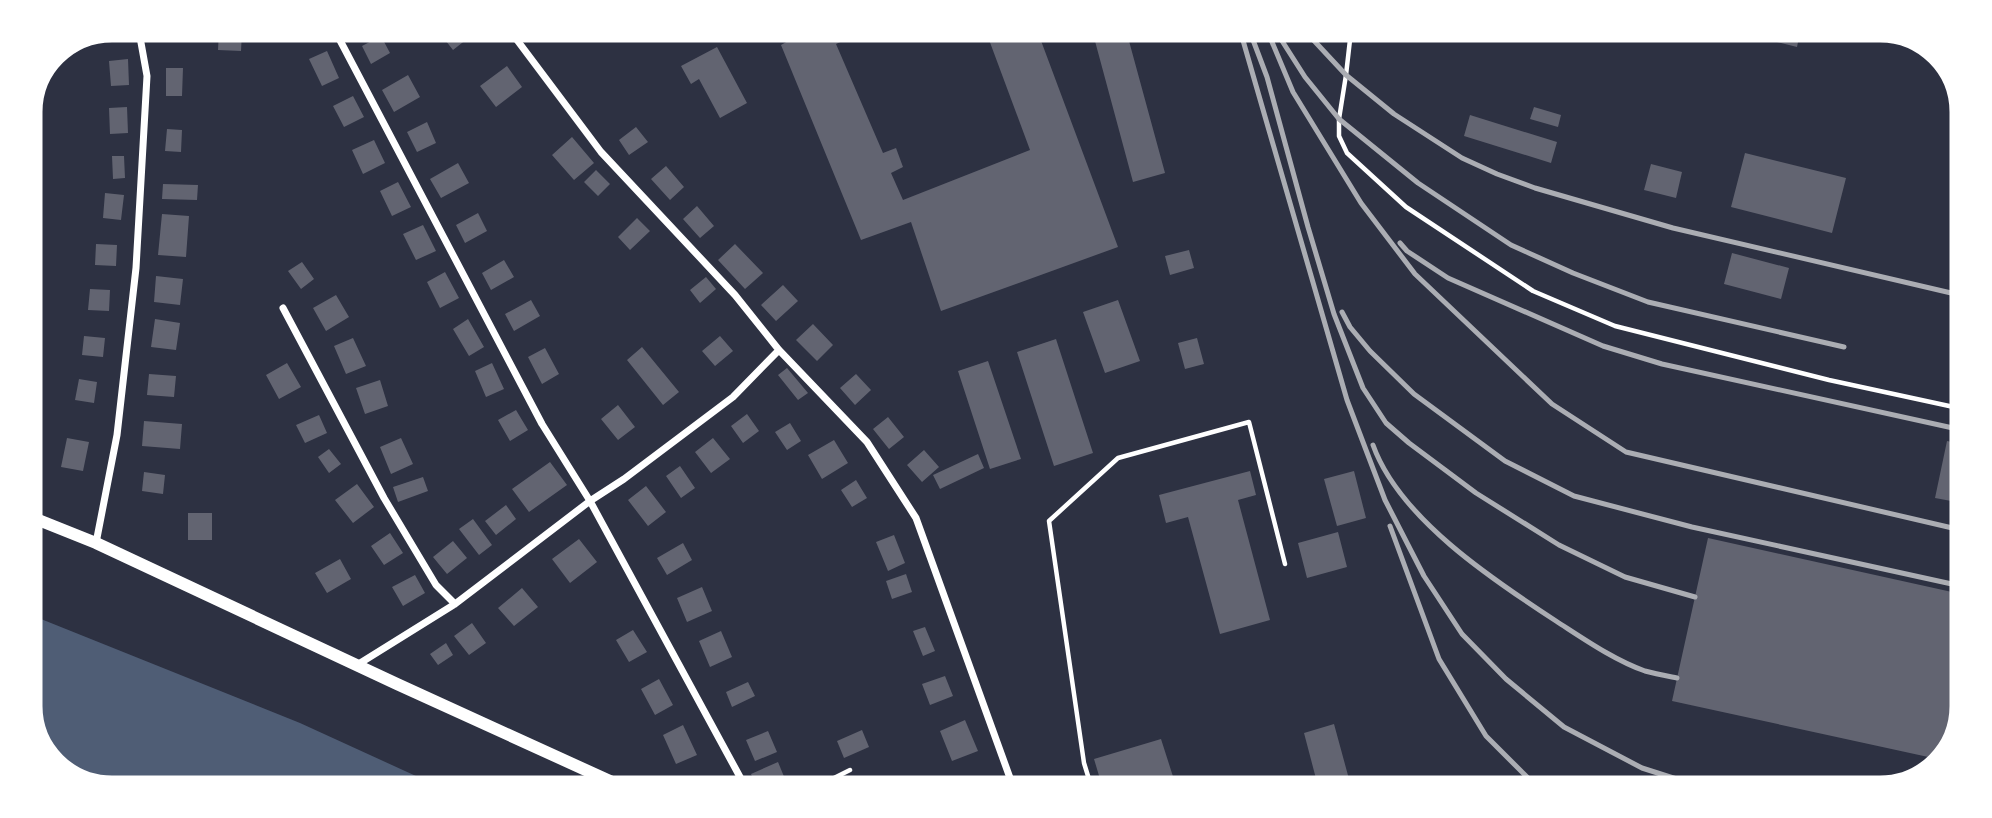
<svg xmlns="http://www.w3.org/2000/svg" width="1992" height="818" viewBox="0 0 1992 818" font-family="Ubuntu,sans-serif">
  <style>
    .water { fill: #4f5d75 }
    .building { fill: #626471 }
    .lines { fill: none; stroke-linecap: round; stroke-linejoin: round }
    .service { stroke: #fff; stroke-width: 4.5 }
    .minor { stroke: #fff; stroke-width: 7 }
    .tertiary { stroke: #fff; stroke-width: 12 }
    .rail { stroke: #abadb3; stroke-width: 5 }
    .rim { fill: none; stroke: #fff; stroke-width: 9 }
  </style>
  <rect width="100%" height="100%" fill="#2d3142"/>
  <path class="water" d="M26,613L300,723L440,787L80,785L44,758L26,711V698L39,678L26,662Z"/>
  <path class="building" d="M160,26L190,27L191,39L175,40L174,32L160,34Z
    M287,27H316L317,30L294,42Z
    M442,27L481,28L453,50L438,31Z
    M534,28H561L544,41Z
    M673,28H710V29L676,40Z
    M809,29H845L849,38L836,44L883,153L896,148L903,167L891,173L903,200L1030,150L985,29L1037,30L1118,247L941,311L911,222L861,240L781,45Z
    M219,30L242,32L241,51L218,50Z
    M1092,30H1126L1165,173L1133,182Z
    M1736,32H1800L1797,47Z
    M381,36L390,53L371,64L362,46Z
    M717,47L747,103L720,118L699,79L691,84L681,66Z
    M327,51L339,78L322,86L309,59Z
    M128,59L129,85L111,86L109,61Z
    M507,66L522,87L496,107L480,86Z
    M166,68H183L182,96H166Z
    M408,75L420,97L394,112L382,90Z
    M353,96L364,117L344,127L333,106Z
    M127,107L128,133L110,134L109,108Z
    M1534,107L1561,115L1558,127L1530,119Z
    M1470,115L1557,142L1551,163L1464,136Z
    M427,122L436,143L417,152L407,132Z
    M636,127L648,142L629,155L619,140Z
    M167,129L182,130L181,152L165,151Z
    M572,137L594,163L574,180L552,155Z
    M374,140L385,163L363,174L352,150Z
    M1745,153L1846,178L1832,233L1731,207Z
    M112,156H124L125,178L113,179Z
    M458,163L469,183L441,198L430,179Z
    M1651,164L1682,172L1676,198L1644,190Z
    M666,166L684,187L670,200L651,179Z
    M596,170L610,184L598,196L584,182Z
    M398,182L411,207L392,216L380,191Z
    M163,184L198,185L197,200L162,199Z
    M105,193L124,195L121,220L103,218Z
    M697,206L714,226L700,238L683,219Z
    M478,213L487,231L465,243L456,225Z
    M162,214L189,216L186,257L158,255Z
    M637,218L650,231L630,250L618,237Z
    M423,225L436,251L416,260L403,234Z
    M96,244L117,245L116,266L95,265Z
    M735,244L763,273L745,289L718,260Z
    M1189,250L1194,268L1170,275L1165,256Z
    M1732,253L1789,268L1781,299L1724,284Z
    M504,260L514,277L491,290L482,273Z
    M302,262L314,279L301,289L288,271Z
    M445,272L459,298L440,308L427,282Z
    M156,276L183,279L180,305L154,302Z
    M706,277L716,289L700,303L690,290Z
    M783,285L798,301L776,321L761,305Z
    M90,289L110,290L109,311L88,310Z
    M336,295L349,317L326,331L313,308Z
    M531,300L540,316L514,331L505,314Z
    M1118,300L1140,361L1105,373L1083,312Z
    M155,319L180,323L176,350L151,347Z
    M468,319L484,347L469,356L453,329Z
    M813,324L833,345L817,361L796,340Z
    M84,336L105,338L103,357L82,355Z
    M720,336L733,351L715,366L702,351Z
    M353,338L366,366L346,374L334,346Z
    M1197,338L1204,364L1185,369L1178,343Z
    M1056,339L1093,453L1054,466L1017,352Z
    M642,347L679,392L663,405L627,360Z
    M545,348L559,374L542,384L528,357Z
    M988,361L1021,459L990,469L958,371Z
    M287,363L301,387L279,399L266,375Z
    M492,363L504,389L486,397L475,371Z
    M787,368L808,393L798,400L778,375Z
    M149,374L176,376L174,397L147,395Z
    M856,374L871,390L855,405L840,388Z
    M79,379L97,382L94,403L75,400Z
    M380,380L388,406L365,414L356,388Z
    M618,405L635,427L618,440L601,419Z
    M516,410L528,430L510,441L498,420Z
    M747,414L759,431L743,443L731,426Z
    M319,415L327,433L305,443L296,425Z
    M888,417L904,437L889,449L873,429Z
    M144,421L182,424L180,449L142,446Z
    M790,423L801,441L787,450L775,432Z
    M67,438L89,442L83,471L61,467Z
    M401,438L413,464L391,474L380,447Z
    M713,438L730,459L711,473L695,452Z
    M834,440L848,463L822,479L808,455Z
    M1947,441L1962,444V503L1935,498Z
    M329,449L341,464L329,473L318,457Z
    M924,450L939,467L922,482L907,465Z
    M978,454L984,468L940,489L933,475Z
    M550,462L567,485L529,512L512,489Z
    M680,466L695,488L681,498L666,476Z
    M1250,471L1256,495L1238,500L1270,620L1220,634L1188,517L1166,523L1159,495Z
    M1354,471L1366,518L1337,526L1324,479Z
    M144,472L165,475L163,494L142,491Z
    M423,477L428,491L398,502L393,487Z
    M856,480L867,498L852,507L841,490Z
    M357,484L374,507L353,523L335,500Z
    M646,486L666,512L648,526L628,500Z
    M506,505L516,519L496,535L485,521Z
    M188,513H212V540H188Z
    M473,519L492,545L479,555L459,529Z
    M1338,532L1347,567L1307,578L1298,543Z
    M390,533L403,553L384,565L371,546Z
    M894,535L905,563L888,571L876,542Z
    M1708,538L1961,594L1959,738L1942,760L1672,701Z
    M579,539L597,562L570,583L552,559Z
    M453,541L467,558L447,574L433,557Z
    M683,543L692,560L667,575L657,558Z
    M340,559L351,579L327,593L315,573Z
    M906,574L912,592L892,599L886,581Z
    M415,575L425,593L403,606L392,587Z
    M702,587L712,611L687,622L677,598Z
    M522,588L538,607L514,626L498,608Z
    M472,623L486,643L469,655L454,636Z
    M925,627L935,651L923,656L913,631Z
    M633,630L647,652L629,662L616,640Z
    M721,631L732,657L710,667L699,641Z
    M446,643L453,655L438,665L430,654Z
    M945,676L953,696L930,705L922,684Z
    M659,679L673,705L655,715L641,689Z
    M748,682L755,696L732,707L726,692Z
    M965,720L978,751L952,761L940,731Z
    M1334,724L1352,790H1319L1304,733Z
    M683,725L697,755L676,764L663,735Z
    M862,730L869,747L844,758L837,741Z
    M768,731L777,752L755,761L746,740Z
    M1161,739L1177,789H1103L1094,759Z
    M778,762L785,779L765,788H757L751,774Z"/>
  <g class="lines">
    <path class="service" d="M1351,31L1346,75L1339,119V136L1347,153L1406,207L1533,291L1615,326L1829,380L1963,409
      M814,788L850,770
      M1092,789L1084,763L1049,521L1118,458L1249,422L1285,564"/>
    <path class="minor" d="M333,27L542,424L590,501L746,788
      M508,28L601,152L735,295L779,350L867,442L916,518L1014,789
      M283,308L384,498L436,585L455,604
      M96,543L117,435L136,268L147,76L138,26
      M357,665L455,604L590,501L624,479L733,397L779,350"/>
    <path class="tertiary" d="M26,515L96,543L397,684L623,787"/>
    <path class="rail" d="M1240,30L1347,400L1385,500L1424,576L1462,634L1506,679L1564,727L1642,768L1714,791
      M1267,30L1293,92L1361,203L1415,274L1552,404L1626,452L1961,530
      M1305,31L1346,75L1394,114L1462,158L1497,174L1535,188L1673,228L1964,296
      M1250,32L1267,77L1308,227L1334,314L1363,388L1386,423L1409,443L1476,493L1559,545L1625,577L1695,597
      M1277,33L1305,77L1339,119L1418,183L1511,245L1573,273L1648,302L1844,347
      M1400,243L1407,251L1448,278L1603,346L1662,364L1962,430
      M1342,312L1350,327L1370,351L1414,394L1505,461L1574,496L1692,527L1961,586
      M1373,445C1399,518 1493,580 1556,621C1584,639 1614,660 1645,671C1656,674 1667,676 1677,678
      M1390,526L1439,659L1486,736L1541,791"/>
  </g>
  <path d="M0 0H1992V818H0ZM112 38H1880A74 74 0 0 1 1954 112V706A74 74 0 0 1 1880 780H112A74 74 0 0 1 38 706V112A74 74 0 0 1 112 38Z" fill="#fff" fill-rule="evenodd"/>
  <path class="rim" d="M112 38H1880A74 74 0 0 1 1954 112V706A74 74 0 0 1 1880 780H112A74 74 0 0 1 38 706V112A74 74 0 0 1 112 38Z"/>
</svg>
